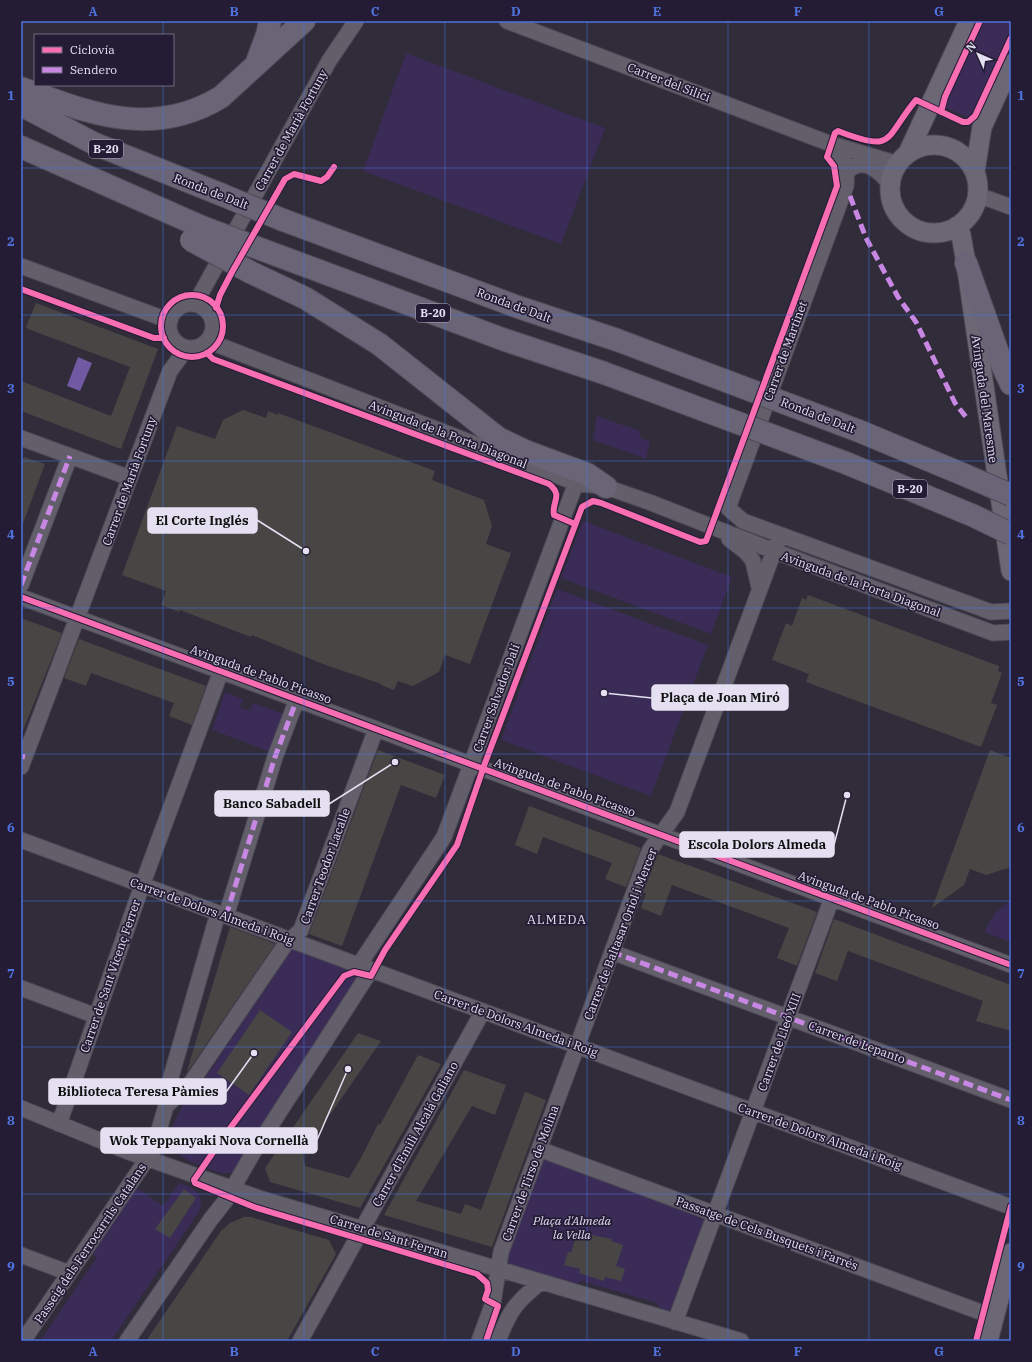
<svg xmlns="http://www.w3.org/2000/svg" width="1032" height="1362" viewBox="0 0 1032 1362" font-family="'IBM Plex Serif',serif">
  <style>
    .green { fill: #3a2c56 }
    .water { fill: #715aa3 }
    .building { fill: #474645 }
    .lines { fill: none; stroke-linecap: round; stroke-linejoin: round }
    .minor-casing { stroke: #4d4956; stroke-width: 17 }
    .major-casing { stroke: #4d4956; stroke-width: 21 }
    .highway-casing { stroke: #4d4956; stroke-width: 24 }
    .minor { stroke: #625f6a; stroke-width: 15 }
    .major { stroke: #6b6774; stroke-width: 19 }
    .highway { stroke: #6a6576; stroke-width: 22 }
    .highway-bridge-casing { stroke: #4d4956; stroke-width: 24; stroke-linecap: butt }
    .highway-bridge { stroke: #6a6576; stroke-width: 22 }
    .quiet { stroke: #c787e3; stroke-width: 5; stroke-dasharray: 10 5; stroke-linecap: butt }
    .cycleway-casing { stroke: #231c34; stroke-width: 8 }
    .cycleway { stroke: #f96db3; stroke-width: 6 }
    .grid { fill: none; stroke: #4f72de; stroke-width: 1; stroke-opacity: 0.55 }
    .labels { text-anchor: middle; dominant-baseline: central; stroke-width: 3.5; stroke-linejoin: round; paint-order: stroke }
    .shield { fill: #231c34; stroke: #aaa5b8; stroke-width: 1 }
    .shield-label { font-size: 11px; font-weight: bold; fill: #e4e0f1 }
    .street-label { font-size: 12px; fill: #e4e0f1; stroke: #231c34 }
    .park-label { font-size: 12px; font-style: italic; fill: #e1dcf2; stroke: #231c34 }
    .neighbourhood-label { font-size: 13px; letter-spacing: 1px; fill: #e4e0f1; stroke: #231c34 }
    .leader { fill: none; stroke: #e4e0f1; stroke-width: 1.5 }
    .callout-dot { fill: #e4e0f1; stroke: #231c34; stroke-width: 1.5 }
    .callout { fill: #e4e0f1; stroke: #e4e0f1; stroke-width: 1.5 }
    .callout-label { font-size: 13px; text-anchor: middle; font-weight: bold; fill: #111 }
    .neatline { fill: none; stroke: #4f72de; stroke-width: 1.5 }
    .grid-label { font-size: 13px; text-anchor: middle; font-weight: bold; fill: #4f72de }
  </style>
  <rect width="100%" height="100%" fill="#302c39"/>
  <path class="green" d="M982,21H1011V35L972,119L944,107L943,104Z
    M406,53L605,128L561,244L363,171Z
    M597,416L640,431L641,438L650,441L646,459L593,440Z
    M583,521L732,577L711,634L561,578Z
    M557,589L708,645L651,796L501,740Z
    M225,692L243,699L240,707L250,711L253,703L286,715L273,753L212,730Z
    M1011,900V942L984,932L995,913Z
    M293,946L359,972L360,974L233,1172C222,1176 212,1170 201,1166C151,1149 176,1115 196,1085L199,1087L287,957L284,954Z
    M542,1157L708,1215L674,1308L667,1311L660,1310L657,1303L581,1281L573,1285L508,1263L506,1260Z
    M179,1183C192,1187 205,1194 200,1210L111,1341H40L97,1257L91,1253L136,1187L163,1206Z"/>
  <path class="water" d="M78,357L92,363L80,391L67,386Z"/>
  <path class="building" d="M36,303L158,349L121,449L21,411V381L111,416L130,367L28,329L26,327Z
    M243,410L266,418L268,411L278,415V413L435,471L432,480L484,500L492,526L486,544L511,553L470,664L445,655L439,672L413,686L398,681L394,690L381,685V684L323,664L252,635L251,637L180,610L179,612L161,605L166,591L122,575L177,426L215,439L223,420Z
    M24,457L45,464L22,526L21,465Z
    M808,595L999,666L998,671L1002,673L991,703L997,705L981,747L806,682L809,674L772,660L786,623L792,626L802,598L806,600Z
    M21,618L62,633L22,733H21Z
    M79,639L206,686L192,725L169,716L174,703L91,673L86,686L64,678Z
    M378,750L445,775L436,798L401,785L342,946L309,934Z
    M990,750L1011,758V867L986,875L970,869L964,885L932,908Z
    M529,806L641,848L626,887L605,879L612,863L543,837L537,854L515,845Z
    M658,854L817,912L797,966L777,958L789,928L672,885L661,916L641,908L646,893H643Z
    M834,919L1011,985V1031L976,1021L983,1001L848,951L837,981L815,973Z
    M230,927L275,944L188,1071H187Z
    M260,1010L292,1032L249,1095L217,1073Z
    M358,1033L381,1041L303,1154L305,1166L349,1178L361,1158L378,1124L380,1125L418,1055L441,1064L360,1208L270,1182L265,1168Z
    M464,1070L506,1085L495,1115L472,1106L416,1201L461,1214L465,1204L481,1210L525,1092L546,1100L492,1247L384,1215Z
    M184,1189L196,1198L170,1238L155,1229Z
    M244,1217H251L329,1240L336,1254L287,1341H146L221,1231L230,1223Z
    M582,1233L612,1239L611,1241L623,1245L616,1266L625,1269L621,1281L605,1277L604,1281L579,1273L580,1269L564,1265L568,1252L571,1253L576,1235L581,1236Z"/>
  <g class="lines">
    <g class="minor-casing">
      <path id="minor" d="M507,21L831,144L898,164
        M831,144C845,160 848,164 846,186L728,508L743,521L991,612L1011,611
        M848,171C863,156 880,171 890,185
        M977,197L989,199L1011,207
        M21,266L170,321
        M169 326a22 22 0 1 1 44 0a22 22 0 1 1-44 0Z
        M195,304L329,61L356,21
        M208,341L576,483L606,487L649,502L774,551L993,633L1011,632
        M21,438L130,478
        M729,539L746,552L753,561L759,587
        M21,585L70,456
        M21,597L1011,965
        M21,767L170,371L187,348
        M21,840L1011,1207
        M226,916L275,757L297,699
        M612,952L1011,1100
        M359,965L444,837L576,483
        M21,988L96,1016
        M166,1106L190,1084L285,945L301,930L376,729
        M21,1108L126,1151L262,1199L741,1341
        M59,1124L140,891L221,671
        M539,1149L994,1317
        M21,1255L69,1273
        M675,1322L832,898
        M23,1341L153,1150L166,1106L171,1077L218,913
        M127,1341L211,1219L226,1200L253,1153L371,970
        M300,1341L483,1011
        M479,1341L493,1303L501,1252L647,857L650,850L677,812L780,535
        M498,1341C510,1310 515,1303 541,1282"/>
    </g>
    <g class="major-casing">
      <path id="major" d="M890 189a44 44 0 1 1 88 0a44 44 0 1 1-88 0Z
        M908,153L969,21
        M975,171L982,127L1011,64
        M957,226L961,235L966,263L1011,571
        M988,1341L1011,1253"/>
    </g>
    <g class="highway-casing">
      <path id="highway" d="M257,62L267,35L270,21
        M21,88C89,113 152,139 221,97L304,21
        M21,105L95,144L220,194
        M21,147L202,227
        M283,220L518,307L617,340
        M263,250L505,340L604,373
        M966,263L1003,367L1011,384
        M250,272L305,298L379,344L498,438L525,451L587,474L606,487
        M859,431L967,476
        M846,463L974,516"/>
    </g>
    <use href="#minor" class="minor"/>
    <use href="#major" class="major"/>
    <use href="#highway" class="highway"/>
    <g class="highway-bridge-casing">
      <path id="highway-bridge" d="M220,194L283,220
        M202,227L263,250
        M191,240L250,272
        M617,340L859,431
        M604,373L846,463
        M967,476L1011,495
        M974,516L1011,534"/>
    </g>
    <use href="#highway-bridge" class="highway-bridge"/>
    <path class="quiet" d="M850,196L866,238L898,297L916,322L955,403L966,417
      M21,585L70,456
      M21,756L25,757
      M226,916L275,757L297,699
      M612,952L1011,1100"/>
    <g class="cycleway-casing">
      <path id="cycleway" d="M941,112L945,97L980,21
        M21,289L154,338H164
        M161 326a31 31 0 1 1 62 0a31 31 0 1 1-62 0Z
        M216,308L220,295L232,272L285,179L294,174L321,181L327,177L334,167
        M207,353L213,359L549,484C564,496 551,502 554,515L575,524
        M21,597L1011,965
        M486,1341L498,1306L485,1299L488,1290L487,1283L477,1274L254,1207L195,1183L194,1180L225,1135L344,976L354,972L371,976L385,950L457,845L485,763L582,507L593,501L601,503L700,542L706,541L837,186L834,166L827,157L835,133L838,131C896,154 884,138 916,100L963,122H968L975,116L1011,38
        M976,1341L1011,1206"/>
    </g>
    <use href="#cycleway" class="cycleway"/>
  </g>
  <path class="grid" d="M163,21V35M304,21V1341M445,21V1341M587,21V1341M728,21V1341M869,21V1341M163,85V1341M21,168H1011M21,315H1011M21,461H1011M21,608H1011M21,754H1011M21,901H1011M21,1047H1011M21,1194H1011"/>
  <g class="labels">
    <g class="shield">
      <rect x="89" y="140" width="34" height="18" rx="3"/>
      <rect x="416" y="304" width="34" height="18" rx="3"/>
      <rect x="893" y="480" width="34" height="18" rx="3"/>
    </g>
    <g class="shield-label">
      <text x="106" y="149">B-20</text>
      <text x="433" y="313">B-20</text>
      <text x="910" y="489">B-20</text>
    </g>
    <g class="street-label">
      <text transform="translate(669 82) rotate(21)">Carrer del Silici</text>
      <text transform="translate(291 130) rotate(-61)">Carrer de Marià Fortuny</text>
      <text transform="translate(211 191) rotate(21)">Ronda de Dalt</text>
      <text transform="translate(514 305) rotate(20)">Ronda de Dalt</text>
      <text transform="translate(785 351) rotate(-70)">Carrer de Martinet</text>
      <text transform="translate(985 399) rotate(82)">Avinguda del Maresme</text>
      <text transform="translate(818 415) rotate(21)">Ronda de Dalt</text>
      <text transform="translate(448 434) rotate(21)">Avinguda de la Porta Diagonal</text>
      <text transform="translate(129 481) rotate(-70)">Carrer de Marià Fortuny</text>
      <text transform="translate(861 584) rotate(20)">Avinguda de la Porta Diagonal</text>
      <text transform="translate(261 674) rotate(20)">Avinguda de Pablo Picasso</text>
      <text transform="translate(496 698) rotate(-70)">Carrer Salvador Dalí</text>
      <text transform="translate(565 787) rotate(20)">Avinguda de Pablo Picasso</text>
      <text transform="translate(325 866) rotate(-70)">Carrer Teodor Lacalle</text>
      <text transform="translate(869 900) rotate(20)">Avinguda de Pablo Picasso</text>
      <text transform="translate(212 911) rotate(20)">Carrer de Dolors Almeda i Roig</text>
      <text transform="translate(620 934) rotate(-69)">Carrer de Baltasar Oriol i Mercer</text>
      <text transform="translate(110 976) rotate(-71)">Carrer de Sant Vicenç Ferrer</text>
      <text transform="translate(516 1023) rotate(20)">Carrer de Dolors Almeda i Roig</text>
      <text transform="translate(779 1042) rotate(-70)">Carrer de Lleó XIII</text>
      <text transform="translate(857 1042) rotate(20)">Carrer de Lepanto</text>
      <text transform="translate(415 1134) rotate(-61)">Carrer d'Emili Alcalá Galiano</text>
      <text transform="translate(820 1136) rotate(20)">Carrer de Dolors Almeda i Roig</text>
      <text transform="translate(530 1173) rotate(-70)">Carrer de Tirso de Molina</text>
      <text transform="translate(767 1233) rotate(20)">Passatge de Cels Busquets i Farrés</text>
      <text transform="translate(389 1236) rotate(17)">Carrer de Sant Ferran</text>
      <text transform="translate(90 1243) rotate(-56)">Passeig dels Ferrocarrils Catalans</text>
    </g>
    <g class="park-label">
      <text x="572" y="1220">Plaça d'Almeda<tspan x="572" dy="14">la Vella</tspan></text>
    </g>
    <g class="neighbourhood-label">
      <text x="557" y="919">ALMEDA</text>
    </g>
  </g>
  <path class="leader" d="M306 551L257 520M604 693L652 698M395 762L329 804M847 795L834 845M254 1053L226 1092M348 1069L317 1140"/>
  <g class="callout-dot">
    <circle cx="306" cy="551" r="4"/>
    <circle cx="604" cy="693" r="4"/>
    <circle cx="395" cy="762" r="4"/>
    <circle cx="847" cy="795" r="4"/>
    <circle cx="254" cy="1053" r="4"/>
    <circle cx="348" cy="1069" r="4"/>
  </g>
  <g class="callout">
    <rect x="148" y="508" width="109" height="25" rx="4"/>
    <rect x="652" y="685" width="136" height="25" rx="4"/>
    <rect x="215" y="791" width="114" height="25" rx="4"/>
    <rect x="680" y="832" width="154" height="25" rx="4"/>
    <rect x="49" y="1079" width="177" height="25" rx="4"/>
    <rect x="101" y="1128" width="216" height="25" rx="4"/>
  </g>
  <g class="callout-label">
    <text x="202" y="525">El Corte Inglés</text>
    <text x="720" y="702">Plaça de Joan Miró</text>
    <text x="272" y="808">Banco Sabadell</text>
    <text x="757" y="849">Escola Dolors Almeda</text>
    <text x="138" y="1096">Biblioteca Teresa Pàmies</text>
    <text x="209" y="1145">Wok Teppanyaki Nova Cornellà</text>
  </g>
  <rect width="1032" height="1362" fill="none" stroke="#231c34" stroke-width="44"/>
  <rect x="34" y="34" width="140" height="52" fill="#231c34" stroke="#706a80"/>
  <rect x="42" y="47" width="20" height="6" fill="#f96db3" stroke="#706a80"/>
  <text x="70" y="54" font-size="12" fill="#e4e0f1">Ciclovía</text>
  <rect x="42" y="67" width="20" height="6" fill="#c787e3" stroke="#706a80"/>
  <text x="70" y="74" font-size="12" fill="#e4e0f1">Sendero</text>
  <g transform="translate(978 54) rotate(315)" stroke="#231c34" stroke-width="3" paint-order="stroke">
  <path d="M0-3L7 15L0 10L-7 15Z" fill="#e4e0f1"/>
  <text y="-6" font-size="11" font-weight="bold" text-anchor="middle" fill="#e4e0f1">N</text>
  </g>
  <rect x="22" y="22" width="988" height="1318" class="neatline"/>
  <g class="grid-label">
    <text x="93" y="16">A</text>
    <text x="234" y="16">B</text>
    <text x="375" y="16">C</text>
    <text x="516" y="16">D</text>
    <text x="657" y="16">E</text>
    <text x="798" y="16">F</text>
    <text x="939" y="16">G</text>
    <text x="11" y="100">1</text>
    <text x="1021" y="100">1</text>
    <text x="11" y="246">2</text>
    <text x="1021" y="246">2</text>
    <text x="11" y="393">3</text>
    <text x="1021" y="393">3</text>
    <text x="11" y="539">4</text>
    <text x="1021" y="539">4</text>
    <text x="11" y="686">5</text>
    <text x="1021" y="686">5</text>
    <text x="11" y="832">6</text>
    <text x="1021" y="832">6</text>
    <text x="11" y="978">7</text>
    <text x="1021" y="978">7</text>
    <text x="11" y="1125">8</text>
    <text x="1021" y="1125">8</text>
    <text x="11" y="1271">9</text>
    <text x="1021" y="1271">9</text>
    <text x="93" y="1356">A</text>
    <text x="234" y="1356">B</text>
    <text x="375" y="1356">C</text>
    <text x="516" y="1356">D</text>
    <text x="657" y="1356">E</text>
    <text x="798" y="1356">F</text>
    <text x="939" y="1356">G</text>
  </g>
</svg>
